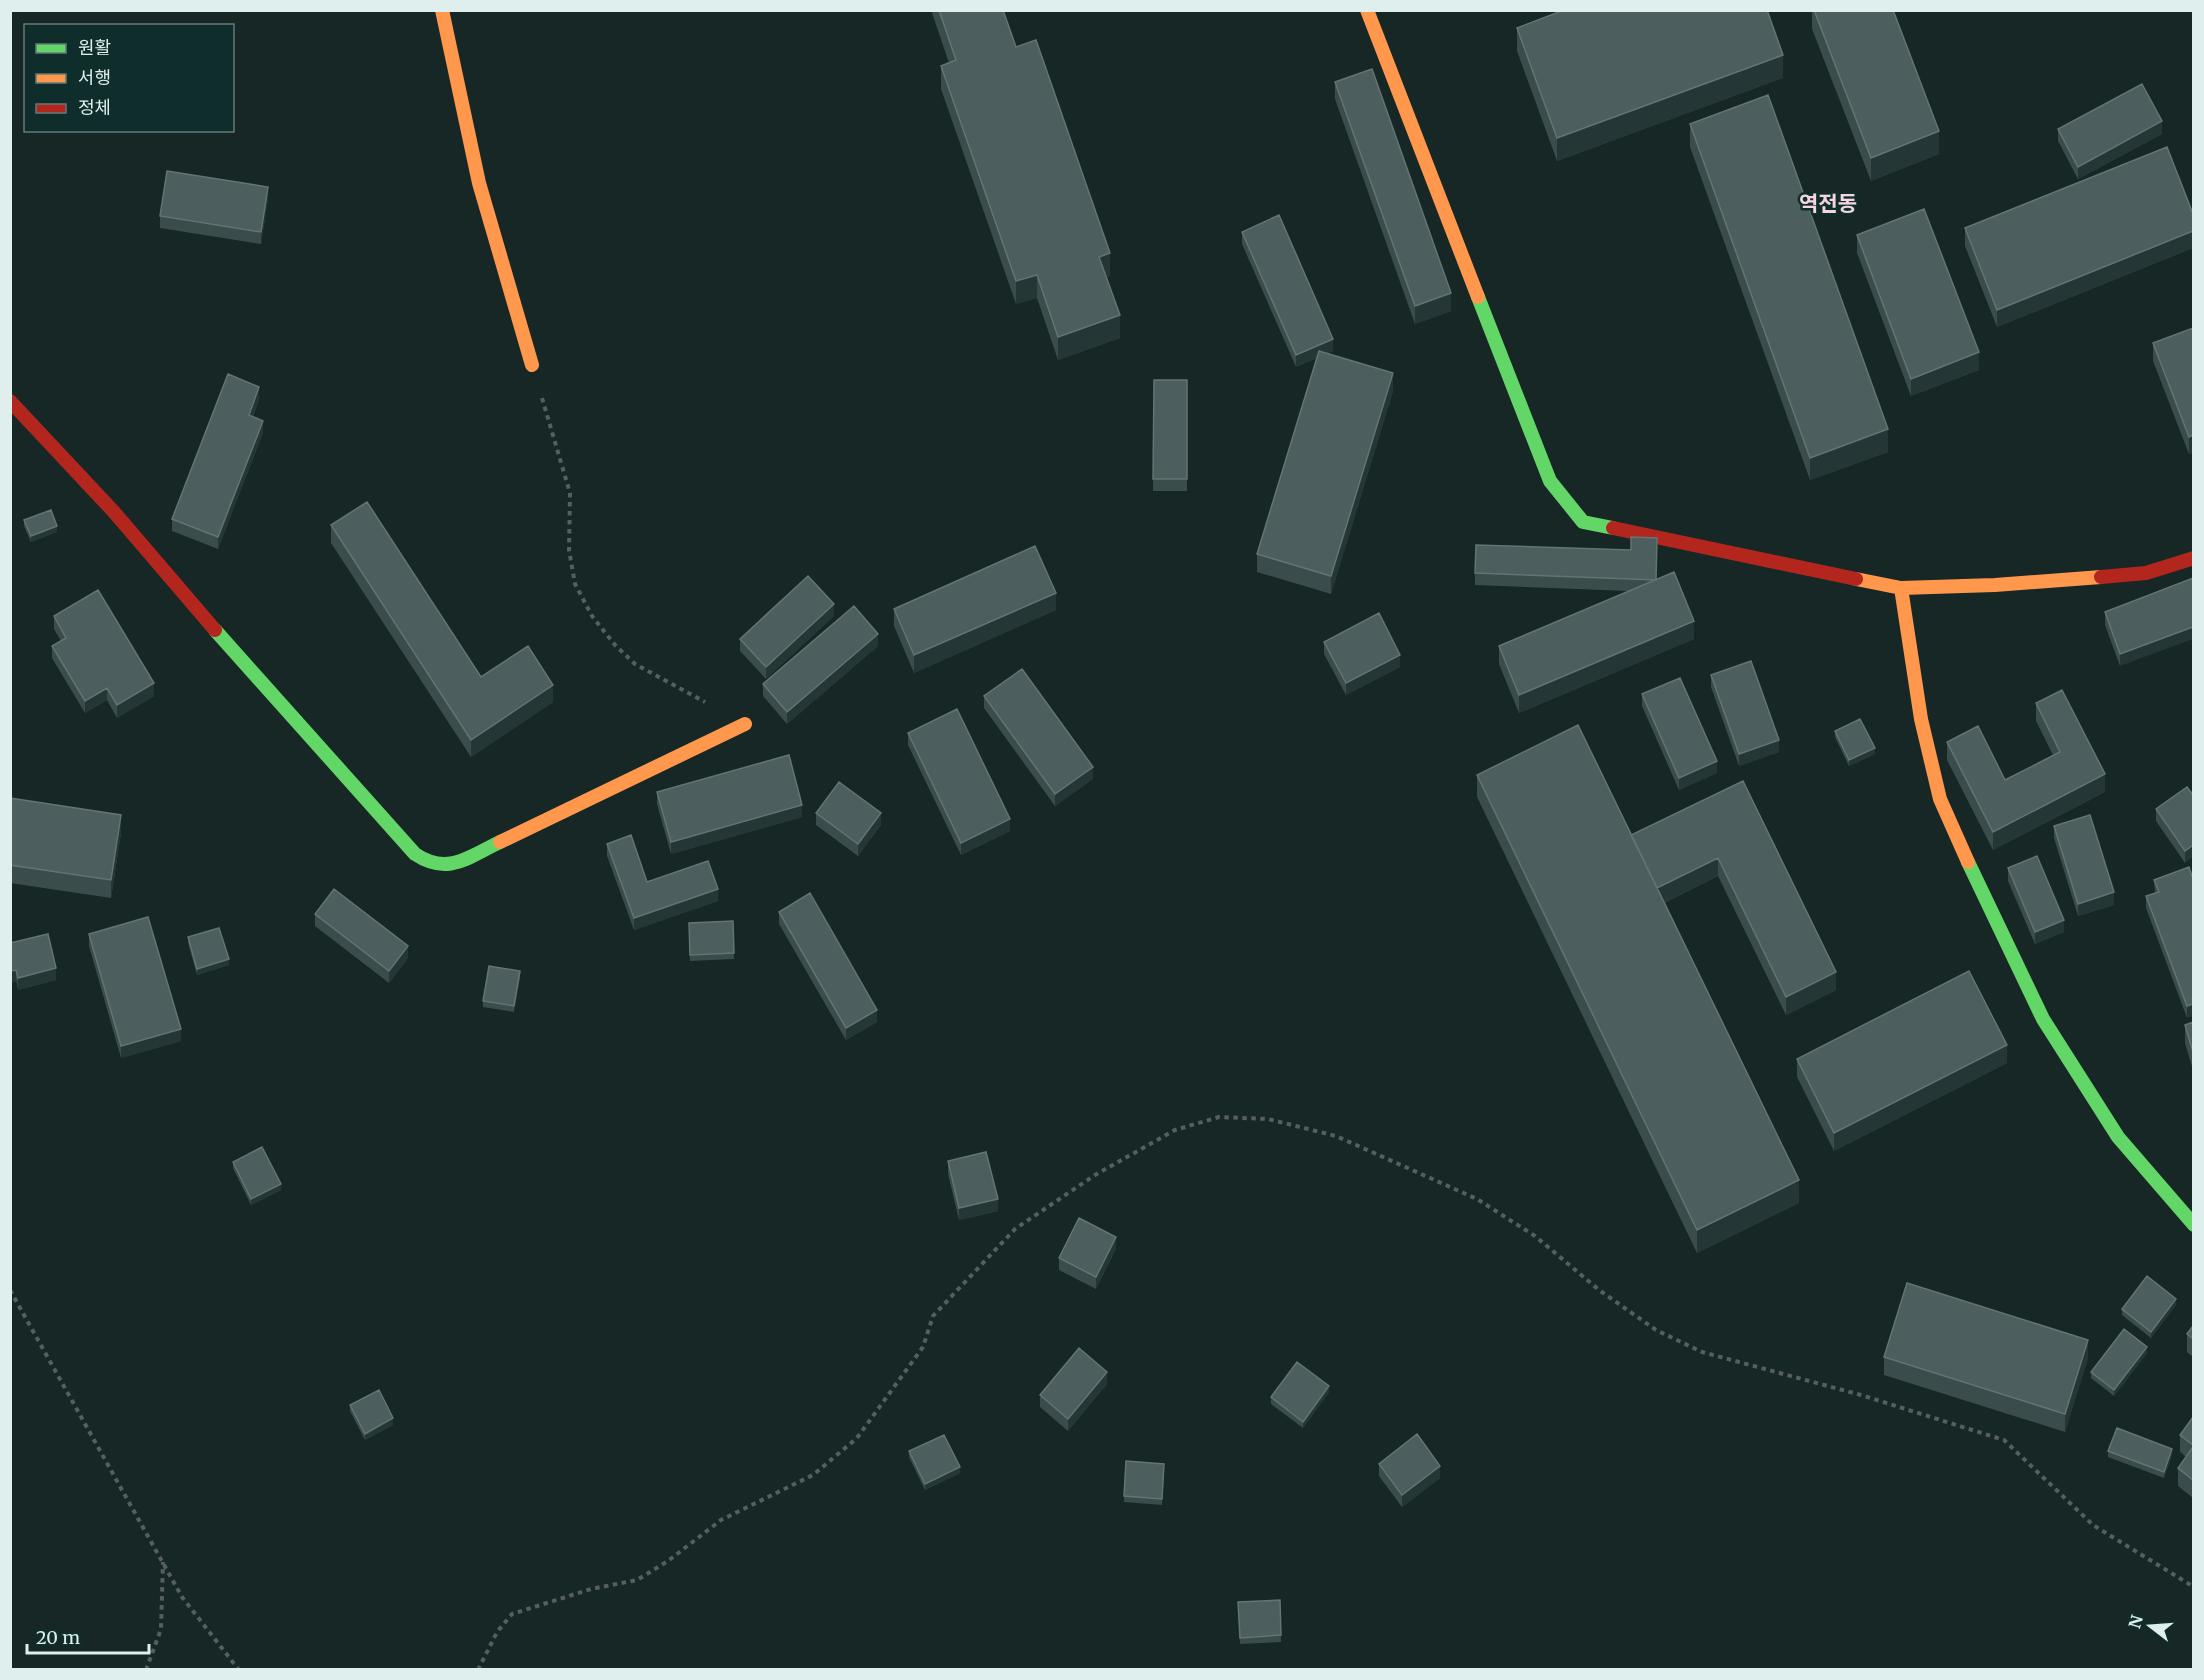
<svg xmlns="http://www.w3.org/2000/svg" width="2204" height="1680" viewBox="0 0 2204 1680" font-family="Merriweather,'Noto Sans KR',serif">
  <style>
    .lines { fill: none; stroke-linecap: round; stroke-linejoin: round }
    .path { stroke: #575f5e; stroke-width: 4; stroke-dasharray: 4.5 4.5; stroke-linecap: butt }
    .fast { stroke: #63d668; stroke-width: 14 }
    .slow { stroke: #ff974d; stroke-width: 14 }
    .jam { stroke: #b3261e; stroke-width: 14 }
    .wall { fill: #3a4c4b }
    .shaded-wall { fill: #243635 }
    .building { fill: #4c5e5d; stroke: #637473; stroke-width: 1.5 }
    .labels { text-anchor: middle; dominant-baseline: central; stroke-width: 5; stroke-linejoin: round; paint-order: stroke }
    .quarter-label { font-size: 21px; font-weight: bold; fill: #f6d4e1; stroke: #0f2e2b }
  </style>
  <rect width="100%" height="100%" fill="#162725"/>
  <g class="lines">
    <path class="path" d="M542,398L570,493L569,550L575,584L592,616L615,645L635,664L705,702
      M10,591V607
      M10,1290L182,1597L239,1670
      M146,1670L161,1629L163,1562
      M478,1670L497,1632L512,1614L591,1589L637,1580L668,1561L721,1520L813,1475L857,1438L923,1347L933,1316L1015,1229L1095,1175L1175,1130L1219,1117L1268,1119L1336,1136L1477,1199L1535,1236L1599,1290L1656,1330L1702,1352L1861,1395L2004,1440L2093,1525L2194,1587"/>
    <path class="fast" d="M1478,297L1550,481L1583,522L1613,528
      M215,630L415,854C448,876 468,857 500,842
      M1968,862L2043,1019L2118,1137L2194,1225"/>
    <path class="slow" d="M442,10L479,183L532,365
      M1367,10L1478,297
      M1856,579L1901,588L1995,585L2101,577
      M1901,588L1921,719L1940,799L1968,862
      M500,842L745,724"/>
    <path class="jam" d="M10,401L114,512L215,630
      M1613,528L1856,579
      M2101,577L2146,573L2194,558"/>
  </g>
  <path class="wall" d="M931,10H1003L1016,47L1110,276L1106,277L1120,338L1058,360L1037,298L1016,304L941,89V66L949,63Z
    M1812,10H1893L1939,154L1871,181L1812,29Z
    M1517,28L1783,78L1557,161L1517,51Z
    M1335,82L1451,311L1415,324L1335,99Z
    M1690,124L1888,452L1810,480L1690,147Z
    M2058,129L2162,134L2078,179L2058,141Z
    M268,199L261,244L160,228V216Z
    M2193,214V248L1997,327L1965,246V228Z
    M1242,232L1333,351L1328,353L1393,391L1331,594L1257,572V554L1317,358L1296,367L1242,244Z
    M1857,235L1979,370L1911,396L1857,253Z
    M2193,328V453L2189,454L2153,361V343Z
    M1154,380H1187V491H1153Z
    M259,399L253,417L263,433L218,549L172,531V519Z
    M24,520L57,532L31,542L24,526Z
    M331,525L481,677L553,702L471,757L331,543Z
    M1475,573L1656,579L1694,639L1519,713L1499,664V646L1629,591L1475,585Z
    M2193,578L2120,666L2105,625V612Z
    M894,609L1056,610L914,673L894,626Z
    M54,616L154,696L117,718L107,700L85,713L52,658V646L61,641L54,629Z
    M834,616L766,679L740,651V639Z
    M1324,642L1400,667L1346,695L1324,654Z
    M878,646L787,724L763,696V684Z
    M1711,675L1779,752L1739,766L1711,687Z
    M1642,694L1717,773L1679,790L1642,706Z
    M984,696L1093,779L1055,806L984,708Z
    M2036,703L2105,792L1993,850L1947,760V742L2005,780L2053,755L2036,721Z
    M1835,731L1875,754L1849,766L1835,737Z
    M908,733L1010,831L961,855L908,745Z
    M1477,775L1631,835L1743,781L1836,990L1786,1015L1718,876L1664,903L1799,1203L1697,1253L1477,797Z
    M657,792L802,817L671,854L657,804Z
    M2193,795L2185,863L2156,821V809Z
    M10,798L121,833L111,898L10,883Z
    M816,813L881,825L858,856L816,825Z
    M2054,826L2114,905L2078,916L2054,838Z
    M607,844L647,882L718,901L634,930L607,856Z
    M2008,868L2064,932L2035,944L2008,881Z
    M2193,879L2187,1018L2146,908V896L2155,893L2154,880Z
    M779,912L877,1022L846,1040L779,924Z
    M315,914L408,958L389,983L315,926Z
    M733,921L734,959L690,961L689,923Z
    M89,934L181,1041L121,1058L89,946Z
    M188,937L229,965L197,975L188,943Z
    M10,943L56,980L18,990Z
    M520,977L514,1012L483,1007V1001Z
    M2193,1022V1070L2185,1043V1025Z
    M1797,1059L2007,1063L1834,1151L1797,1077Z
    M948,1161L998,1211L959,1220L948,1174Z
    M233,1162L281,1190L251,1205L233,1168Z
    M1116,1249L1096,1289L1059,1270V1258Z
    M2176,1305L2151,1338L2122,1315V1309Z
    M2193,1326V1357L2187,1352V1334Z
    M2147,1353L2114,1396L2091,1378V1372Z
    M1884,1357L2088,1358L2065,1432L1884,1375Z
    M1107,1384L1068,1431L1040,1407V1395Z
    M1329,1392L1303,1428L1271,1404V1397Z
    M350,1405L393,1425L365,1440L350,1411Z
    M2193,1417V1498L2178,1486V1468L2186,1457L2180,1452V1435Z
    M909,1451L960,1473L925,1490L909,1457Z
    M2108,1451L2172,1455L2164,1478L2108,1457Z
    M1379,1464L1440,1478L1402,1507L1379,1476Z
    M1164,1470L1162,1505L1124,1502V1496Z
    M1280,1600L1281,1642L1240,1644L1238,1602Z"/>
  <path class="shaded-wall" d="M1783,55V78L1557,161V138Z
    M2162,121V134L2078,179V167Z
    M1939,131V154L1871,181V158Z
    M268,187V199L261,244V232Z
    M2193,231V248L1997,327V310Z
    M1110,253V276L1099,280V257Z
    M1037,275V298L1016,304V281Z
    M1451,293V311L1415,324V306Z
    M1120,315V338L1058,360V337Z
    M1333,339V351L1296,367V355Z
    M1979,352V370L1911,396V379Z
    M1393,373V391L1331,594V576Z
    M259,387V399L249,427V415Z
    M263,421V433L218,549V537Z
    M1888,429V452L1810,480V458Z
    M2193,435V453L2189,454V437Z
    M57,526V532L31,542V536Z
    M1056,593V610L914,673V655Z
    M834,604V616L766,679V667Z
    M1694,621V639L1519,713V695Z
    M2193,627V639L2120,666V654Z
    M878,634V646L787,724V712Z
    M1400,655V667L1346,695V683Z
    M154,683V696L117,718V705Z
    M553,685V702L471,757V740Z
    M107,688V700L85,713V701Z
    M1779,740V752L1739,766V754Z
    M1875,748V754L1849,766V760Z
    M1717,761V773L1679,790V778Z
    M1093,767V779L1055,806V794Z
    M2105,774V792L1993,850V832Z
    M802,805V817L671,854V842Z
    M881,813V825L858,856V844Z
    M121,815V833L111,898V880Z
    M1010,819V831L961,855V843Z
    M2193,845V857L2185,863V851Z
    M1718,858V876L1655,907V889Z
    M718,889V901L634,930V918Z
    M2114,892V905L2078,916V904Z
    M2064,920V932L2035,944V932Z
    M408,946V958L389,983V971Z
    M229,959V965L197,975V969Z
    M56,968V980L18,990V978Z
    M16,970V982L10,983V971Z
    M520,971V977L514,1012V1006Z
    M1836,972V990L1786,1015V997Z
    M2193,1004V1016L2187,1018V1006Z
    M877,1010V1022L846,1040V1028Z
    M181,1029V1041L121,1058V1046Z
    M2007,1045V1063L1834,1151V1133Z
    M1799,1180V1203L1697,1253V1230Z
    M281,1184V1190L251,1205V1199Z
    M998,1199V1211L959,1220V1208Z
    M1116,1237V1249L1096,1289V1277Z
    M2176,1299V1305L2151,1338V1332Z
    M2088,1340V1358L2065,1432V1414Z
    M2147,1347V1353L2114,1396V1390Z
    M1107,1372V1384L1068,1431V1419Z
    M1329,1386V1392L1303,1428V1422Z
    M393,1418V1425L365,1440V1434Z
    M2172,1449V1455L2164,1478V1472Z
    M1440,1466V1478L1402,1507V1495Z
    M960,1467V1473L925,1490V1484Z"/>
  <path class="building" d="M939,10H1003L1016,47L1036,40L1110,253L1099,257L1120,315L1058,337L1037,275L1016,281L941,66L956,60Z
    M1564,10H1767L1783,55L1557,138L1517,28Z
    M1814,10H1893L1939,131L1871,158Z
    M1372,69L1451,293L1415,306L1335,82Z
    M2142,84L2162,121L2078,167L2058,129Z
    M1768,95L1888,429L1810,458L1690,124Z
    M2167,147L2193,214V231L1997,310L1965,228Z
    M167,171L268,187L261,232L160,216Z
    M1924,209L1979,352L1911,379L1857,235Z
    M1279,215L1333,339L1296,355L1242,232Z
    M2193,328V435L2189,437L2153,343Z
    M1319,351L1393,373L1331,576L1257,554Z
    M228,374L259,387L249,415L263,421L218,537L172,519Z
    M1154,380H1187V479H1153Z
    M367,502L481,677L528,646L553,685L471,740L331,525Z
    M51,510L57,526L31,536L24,520Z
    M1631,537L1657,538L1656,580L1475,573L1476,545L1631,550Z
    M1035,546L1056,593L914,655L894,609Z
    M1674,572L1694,621L1519,695L1499,646Z
    M808,576L834,604L766,667L740,639Z
    M2193,578V627L2120,654L2105,612Z
    M98,590L154,683L117,705L107,688L85,701L52,646L66,638L54,616Z
    M854,606L878,634L787,712L763,684Z
    M1379,613L1400,655L1346,683L1324,642Z
    M1751,661L1779,740L1739,754L1711,675Z
    M1022,669L1093,767L1055,794L984,696Z
    M1680,678L1717,761L1679,778L1642,694Z
    M2062,690L2105,774L1993,832L1947,742L1978,726L2005,780L2060,752L2036,703Z
    M957,709L1010,819L961,843L908,733Z
    M1860,719L1875,748L1849,760L1835,731Z
    M1578,725L1799,1180L1697,1230L1477,775Z
    M789,755L802,805L671,842L657,792Z
    M1743,781L1836,972L1786,997L1718,858L1657,888L1631,835Z
    M839,782L881,813L858,844L816,813Z
    M2187,787L2193,795V845L2185,851L2156,809Z
    M10,798L121,815L111,880L10,865Z
    M2090,815L2114,892L2078,904L2054,826Z
    M631,835L647,882L708,861L718,889L634,918L607,844Z
    M2037,856L2064,920L2035,932L2008,868Z
    M2189,867L2193,879V1004L2187,1006L2146,896L2159,892L2154,880Z
    M334,889L408,946L389,971L315,914Z
    M810,893L877,1010L846,1028L779,912Z
    M148,917L181,1029L121,1046L89,934Z
    M733,921L734,953L690,955L689,923Z
    M219,928L229,959L197,969L188,937Z
    M48,934L56,968L18,978L16,970L10,971V943Z
    M489,966L520,971L514,1006L483,1001Z
    M1969,971L2007,1045L1834,1133L1797,1059Z
    M2193,1022V1052L2185,1025Z
    M262,1147L281,1184L251,1199L233,1162Z
    M986,1152L998,1199L959,1208L948,1161Z
    M1079,1218L1116,1237L1096,1277L1059,1258Z
    M2147,1276L2176,1299L2151,1332L2122,1309Z
    M1907,1283L2088,1340L2065,1414L1884,1357Z
    M2193,1326V1339L2187,1334Z
    M2124,1329L2147,1347L2114,1390L2091,1372Z
    M1079,1348L1107,1372L1068,1419L1040,1395Z
    M1297,1362L1329,1386L1303,1422L1271,1397Z
    M379,1390L393,1418L365,1434L350,1405Z
    M2193,1417V1445L2180,1435Z
    M2117,1428L2172,1449L2164,1472L2108,1451Z
    M1417,1434L1440,1466L1402,1495L1379,1464Z
    M944,1435L960,1467L925,1484L909,1451Z
    M2193,1447V1480L2178,1468Z
    M1126,1461L1164,1464L1162,1499L1124,1496Z
    M1280,1600L1281,1635L1240,1638L1238,1602Z"/>
  <g class="labels">
    <g class="quarter-label">
      <text x="1828" y="203">역전동</text>
    </g>
  </g>
  <rect width="2204" height="1680" fill="none" stroke="#deefed" stroke-width="24"/>
  <rect x="24" y="24" width="210" height="108" fill="#0f2e2b" stroke="#627b79" stroke-width="1.5"/>
  <rect x="36" y="44" width="30" height="9" fill="#63d668" stroke="#627b79" stroke-width="1.5"/>
  <text x="78" y="54" font-size="18" fill="#deefed">원활</text>
  <rect x="36" y="74" width="30" height="9" fill="#ff974d" stroke="#627b79" stroke-width="1.5"/>
  <text x="78" y="84" font-size="18" fill="#deefed">서행</text>
  <rect x="36" y="104" width="30" height="9" fill="#b3261e" stroke="#627b79" stroke-width="1.5"/>
  <text x="78" y="114" font-size="18" fill="#deefed">정체</text>
  <g transform="translate(2150 1626) rotate(287)" stroke="#0f2e2b" stroke-width="4.5" paint-order="stroke">
  <path d="M0-4.5L10 22L0 15L-10 22Z" fill="#deefed"/>
  <text y="-9" font-size="16" font-weight="bold" text-anchor="middle" fill="#deefed">N</text>
  </g>
  <path d="M27 1644v9h122v-9" fill="none" stroke="#deefed" stroke-width="3"/>
  <text x="36" y="1644" font-size="18" fill="#deefed" stroke="#0f2e2b" stroke-width="4.5" paint-order="stroke">20 m</text>
</svg>
